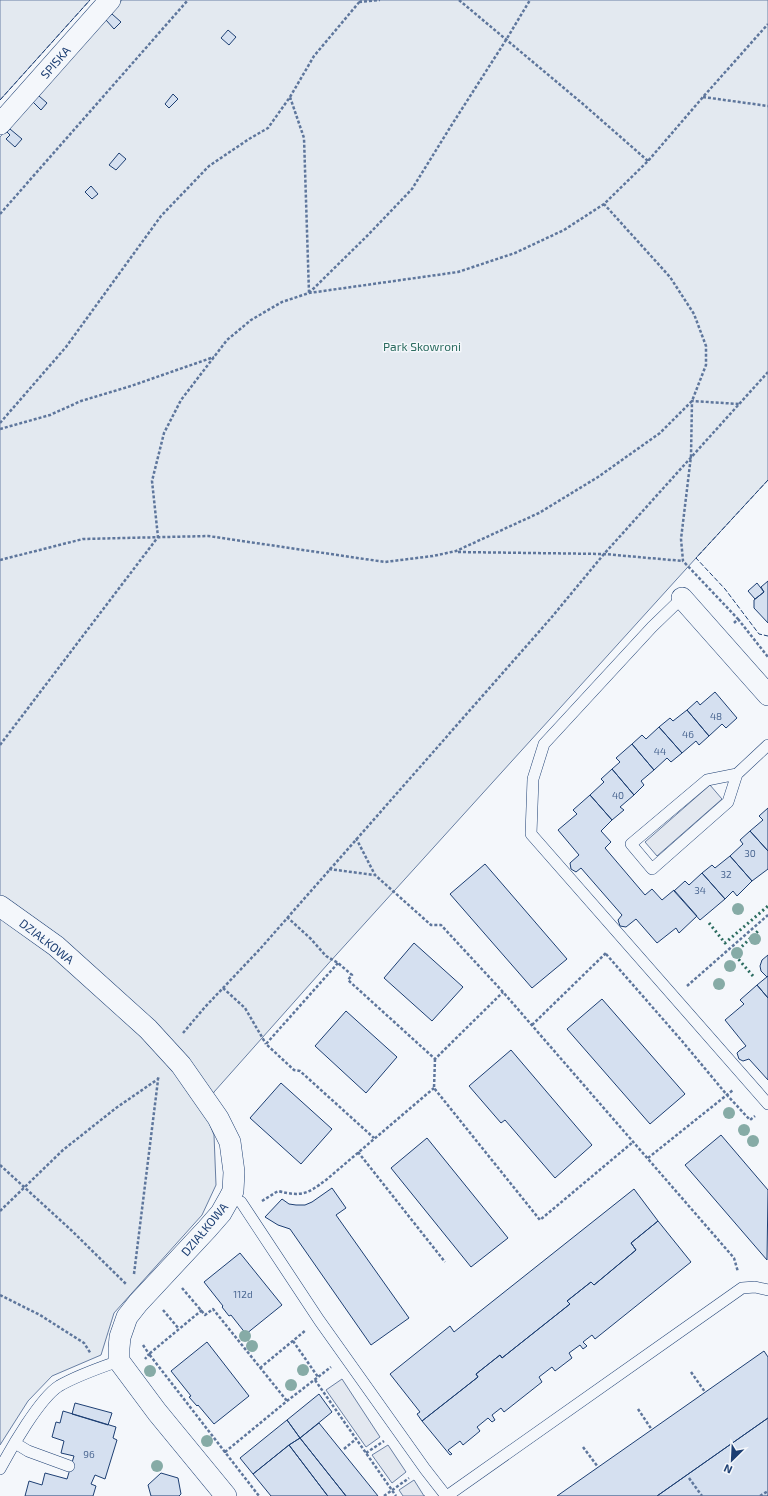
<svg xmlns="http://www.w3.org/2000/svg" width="768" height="1496" viewBox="0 0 768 1496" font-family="'Exo 2',sans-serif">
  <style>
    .green { fill: #e3e9f0; stroke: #687fa3 }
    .parking { fill: #e3e8f0; stroke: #687fa3 }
    .building { fill: #d5e0f0; stroke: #1d3f73 }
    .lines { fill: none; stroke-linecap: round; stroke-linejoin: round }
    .lane-casing { stroke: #1d3f73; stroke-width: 12 }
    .street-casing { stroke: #1d3f73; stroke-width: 22 }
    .path { stroke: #5e769c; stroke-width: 2.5; stroke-dasharray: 3 2; stroke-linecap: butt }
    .lane { stroke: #f4f7fb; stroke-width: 11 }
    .street { stroke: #f4f7fb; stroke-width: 21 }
    .hedge { stroke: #2c6c60; stroke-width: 3; stroke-dasharray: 2 3; stroke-linecap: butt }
    .fence { stroke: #1d3f73; stroke-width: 1; stroke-dasharray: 5 2; stroke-linecap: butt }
    .tree { fill: #86aba6 }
    .labels { text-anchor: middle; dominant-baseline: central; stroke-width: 3; stroke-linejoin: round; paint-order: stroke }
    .number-label { font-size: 10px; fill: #4b6792 }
    .street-label { font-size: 12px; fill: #1d3f73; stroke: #f4f7fb }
    .park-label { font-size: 12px; fill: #2c6c60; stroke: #f4f7fb }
  </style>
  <rect width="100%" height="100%" fill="#f4f7fb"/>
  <path class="green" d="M0,0H90L0,100Z
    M122,0H768V480L696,558L327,965L214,1092L205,1112L214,1135L216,1185L202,1215L114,1313L101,1355L52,1376L28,1401L0,1445V137Z"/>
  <path class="parking" d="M710,785L722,799L657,856L645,842Z
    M342,1379L380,1437L366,1447L326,1390Z
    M388,1445L406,1472L392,1483L372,1455Z
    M414,1480L424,1496H425H403L399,1490Z"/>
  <path class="building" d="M112,14L121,22L114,29L106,20Z
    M228,30L236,37L229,45L221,38Z
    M173,94L178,99L169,108L165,104Z
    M39,96L47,103L41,110L33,102Z
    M10,129L22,139L15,147L6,139L10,135L7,132Z
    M119,153L126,159L116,170L109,165Z
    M91,186L98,194L92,199L85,192Z
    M768,581V623L754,608V600L764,592L761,587Z
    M757,583L764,592L755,599L748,591Z
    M715,692L737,718L726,728L722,724L709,736L687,710L697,701L700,705Z
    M687,710L709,736L699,745L696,741L682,753L659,727L670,718L673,721Z
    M659,727L682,753L671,762L667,758L654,770L632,744L642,735L646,739Z
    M632,744L654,770L641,781L644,785L634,795L612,769L620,762L616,758Z
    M612,769L634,795L620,807L624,810L612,820L590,795L604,782L601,779Z
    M590,795L612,820L601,831L611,842L605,848L645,895L652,889L662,900L674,890L697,916L679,933L676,928L657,943L636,919L626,927L620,926L618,920L622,915L581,868L576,872L571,869L570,863L579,855L558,830L577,814L573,810Z
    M768,808V851L750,831L763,820L759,816Z
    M750,831L768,851V869L752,881L730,856L743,844L740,840Z
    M730,856L752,881L737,896L733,891L725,899L702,873L712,865L715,868Z
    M485,864L567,959L532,988L450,894Z
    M702,873L725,899L700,920L674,891L685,881L689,885Z
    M414,943L463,987L432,1021L384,978Z
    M768,955V976L767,977L761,971L760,966L762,960Z
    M768,976V998L757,985Z
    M757,985L768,998V1080L749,1059L743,1061L739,1059L737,1053L739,1051L746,1046L725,1020L744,1004L740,1000Z
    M602,999L685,1094L650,1124L567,1029Z
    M346,1011L397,1057L366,1093L315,1046Z
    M511,1050L592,1145L555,1178L505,1120L501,1123L469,1086Z
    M281,1083L332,1129L301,1164L250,1118Z
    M721,1135L768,1190L767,1260L685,1165Z
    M427,1138L508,1238L471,1267L391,1168Z
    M332,1188L346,1208L336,1215L409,1318L371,1345L290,1229L278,1225L265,1217L282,1199L289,1204L296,1205H305L312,1202Z
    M634,1189L658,1221L631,1243L636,1250L594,1285L591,1282L567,1301L570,1304L502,1358L500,1355L476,1374L478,1377L422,1421L417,1414L420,1412L390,1374L450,1326L454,1332Z
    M658,1221L691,1262L595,1339L592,1335L583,1342L587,1346L583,1349L580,1345L569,1353L572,1358L555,1371L552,1367L539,1377L542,1382L504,1412L501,1408L492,1415L495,1420L492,1422L488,1418L477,1427L480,1431L463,1445L460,1441L448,1450L452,1454L450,1455L422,1421L478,1377L476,1374L500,1355L502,1358L570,1304L567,1301L591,1282L594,1285L636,1250L631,1243Z
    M240,1253L282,1305L246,1334L231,1315L229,1316L222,1307L223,1306L204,1282Z
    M207,1342L249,1396L214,1424L198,1405L197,1406L189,1397L191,1396L171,1371Z
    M764,1351L768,1357V1418L657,1496H557Z
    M319,1394L332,1412L300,1438L287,1420Z
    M75,1403L112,1413L108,1425L72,1414Z
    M63,1411L116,1427L113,1438L117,1440L105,1479L95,1475L91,1484L96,1486L93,1496H25L29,1481L42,1485L45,1473L67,1479L74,1456L61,1453L64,1441L52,1437L56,1422L60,1423Z
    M768,1418V1496H657Z
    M287,1420L300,1438L289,1445L253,1474L240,1458Z
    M319,1423L378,1496H346L300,1438Z
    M300,1438L346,1496H328L327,1495L289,1445Z
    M289,1445L327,1495L328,1496H271L253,1474Z
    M161,1473L178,1478L181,1494L179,1496H151L148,1485Z"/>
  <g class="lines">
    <g class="lane-casing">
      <path id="lane" d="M682,598L652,627L544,744L533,779L531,834L768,1104
        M737,774L707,780L631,844L652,869L728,802L737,774L768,745
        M230,1197L241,1202L319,1320L425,1469L446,1496
        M15,1443L28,1451L69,1466
        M0,1469C11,1448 40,1398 59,1386C78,1375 99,1368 119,1361
        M447,1496L742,1288L755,1287L768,1290"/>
    </g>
    <g class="street-casing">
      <path id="street" d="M0,124L110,0
        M682,598L768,695
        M0,906L56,946L148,1029L181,1065L218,1118L230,1142L234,1172L233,1191L230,1197L221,1213L207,1229L138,1303L127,1317L120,1337L119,1348V1361L157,1412L226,1496"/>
    </g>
    <path class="path" d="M459,0L583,104L648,161
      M359,2L380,0
      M290,97L304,138L309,293
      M703,97L768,106
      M0,214L188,0
      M309,293L368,235L412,189L451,126L506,40L530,0
      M0,423L66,347L161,216L209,166L249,139L268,128L290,97L314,56L361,0
      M0,429L50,415L81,401L131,386L214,357
      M458,552L604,554L683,561
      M0,560L83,539L208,536L385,562L433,556L456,551L539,513L598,477L660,433L692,401L706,365V346L694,314L670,277L604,204
      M738,619L768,657
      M734,623L738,619L683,561L681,539L691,456L692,401L739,404
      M0,745L158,537L152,481L164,433L181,400L227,340L251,320L282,302L309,293L458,272L515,253L564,230L604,204L648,161L703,97L768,24
      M356,838L375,875L431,925H441L503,992L734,1258L738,1272
      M329,869L374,875
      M287,917L311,939L326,956L338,963L352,975L348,980L435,1059L503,992
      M606,954L682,1041L727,1095L750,1120L755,1116
      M338,963L266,1044L294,1070L300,1071L374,1138
      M687,986L768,915
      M223,988L245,1008L266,1044
      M532,1025L606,953
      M183,1033L205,1007L260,949L551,618L604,554L768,372
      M435,1059L434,1088L540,1220L633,1142
      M358,1152L445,1262
      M648,1158L733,1090
      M0,1165L71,1230L126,1284
      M262,1201L278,1191C302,1197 307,1194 326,1180L434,1088
      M0,1211L63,1150L116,1108L158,1079L159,1076
      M134,1274L158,1080
      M182,1288L205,1315L213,1309L287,1401
      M0,1295L40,1315L84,1343L91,1354
      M163,1310L179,1329
      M202,1310L149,1354L259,1496
      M293,1341L318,1377
      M143,1345L149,1354L145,1359
      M260,1368L306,1330
      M691,1372L705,1392
      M315,1380L396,1496
      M638,1409L652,1430
      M583,1447L598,1467
      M344,1449L356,1439
      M225,1452L287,1401L331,1367
      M366,1453L384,1441
      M689,1478L702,1496
      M384,1496L409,1478
      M760,1496L768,1491"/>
    <use href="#lane" class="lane"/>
    <use href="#street" class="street"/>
    <path class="hedge" d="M709,923L725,943L768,906
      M753,976L734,954L758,931"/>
    <path class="fence" d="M0,100L90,0
      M768,480L696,558L725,589L759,634L768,636"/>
  </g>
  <g class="tree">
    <circle cx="738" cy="909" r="6"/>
    <circle cx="755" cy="939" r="6"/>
    <circle cx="737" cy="953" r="6"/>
    <circle cx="730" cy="966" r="6"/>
    <circle cx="719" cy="984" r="6"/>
    <circle cx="729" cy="1113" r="6"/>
    <circle cx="744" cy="1130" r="6"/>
    <circle cx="753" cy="1141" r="6"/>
    <circle cx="245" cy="1336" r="6"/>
    <circle cx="252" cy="1346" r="6"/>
    <circle cx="303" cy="1370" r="6"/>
    <circle cx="150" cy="1371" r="6"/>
    <circle cx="291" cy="1385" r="6"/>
    <circle cx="207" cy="1441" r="6"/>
    <circle cx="157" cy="1466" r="6"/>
  </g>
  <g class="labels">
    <g class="number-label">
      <text x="716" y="716">48</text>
      <text x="688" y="734">46</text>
      <text x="660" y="751">44</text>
      <text x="618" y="795">40</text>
      <text x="750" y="853">30</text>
      <text x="726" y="874">32</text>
      <text x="700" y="890">34</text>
      <text x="243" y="1294">112d</text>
      <text x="89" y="1454">96</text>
    </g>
    <g class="street-label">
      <text transform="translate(55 62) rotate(-49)">SPISKA</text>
      <text transform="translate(47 941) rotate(38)">DZIAŁKOWA</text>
      <text transform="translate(204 1229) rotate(-50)">DZIAŁKOWA</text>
    </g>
    <g class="park-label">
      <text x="422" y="346">Park Skowroni</text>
    </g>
  </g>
  <g transform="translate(732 1460) rotate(204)" stroke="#f4f7fb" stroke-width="3" paint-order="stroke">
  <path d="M0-3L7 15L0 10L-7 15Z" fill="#1d3f73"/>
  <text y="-6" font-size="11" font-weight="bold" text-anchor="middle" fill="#1d3f73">N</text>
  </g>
</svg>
